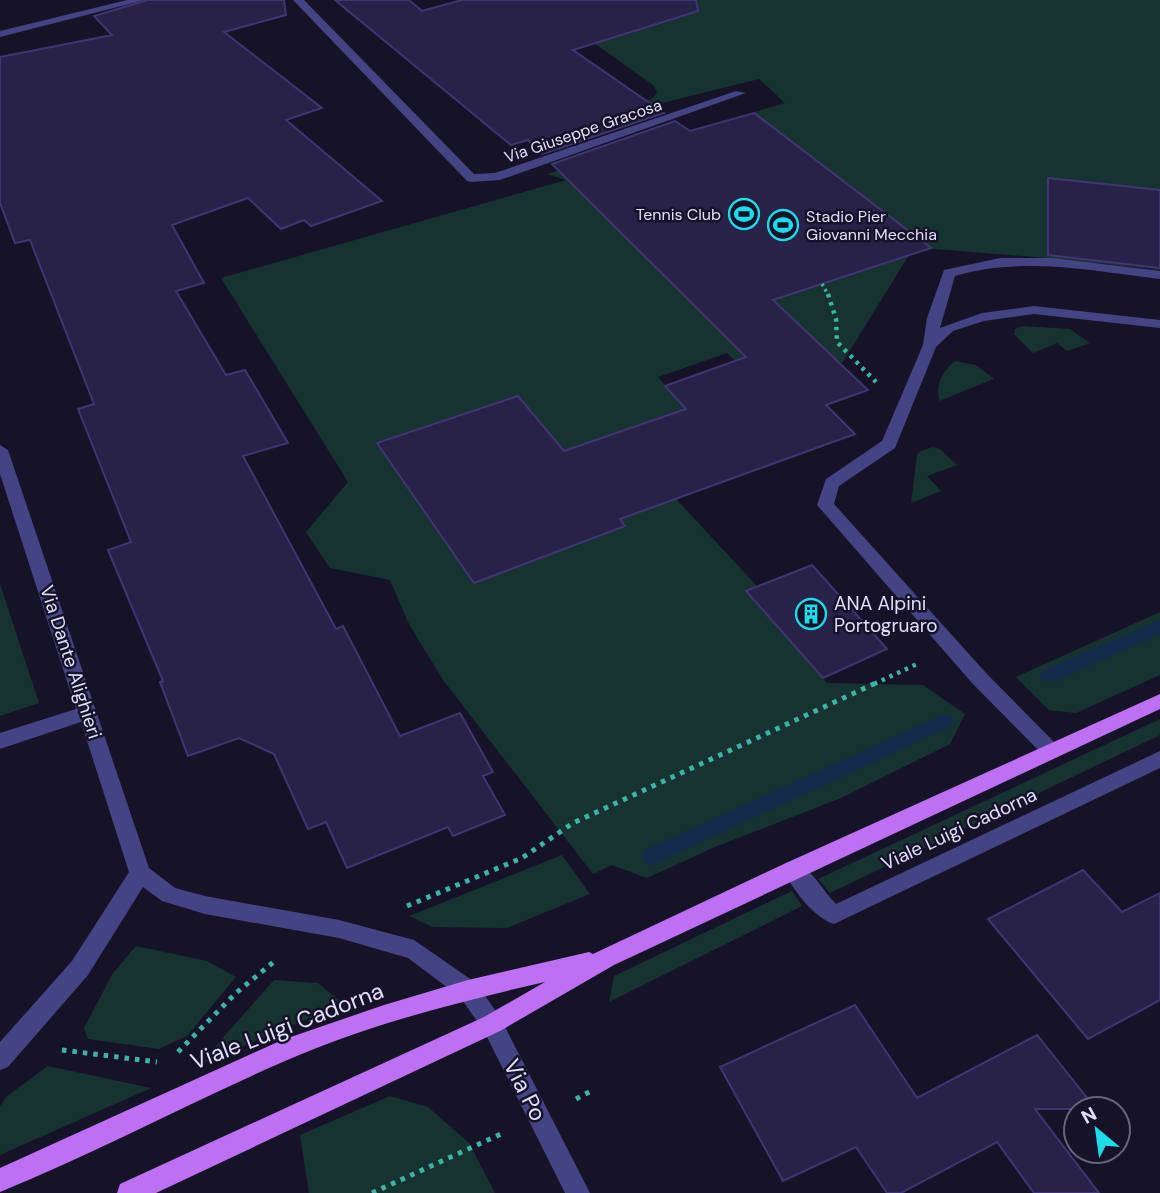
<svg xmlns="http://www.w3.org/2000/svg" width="1160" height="1193" viewBox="0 0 1160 1193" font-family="'DM Sans',sans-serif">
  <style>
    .green { fill: #173331 }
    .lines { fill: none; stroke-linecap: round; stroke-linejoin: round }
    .stream { fill: #142b4c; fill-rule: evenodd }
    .building { fill: #282148; stroke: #403572; stroke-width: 2 }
    .path-far2 { stroke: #3db2a7; stroke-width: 3.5; stroke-dasharray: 2.5 3.5; stroke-linecap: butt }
    .path-far1 { stroke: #3db2a7; stroke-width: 4.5; stroke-dasharray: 3.5 5; stroke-linecap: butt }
    .path { stroke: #3db2a7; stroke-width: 5; stroke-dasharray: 4.5 6; stroke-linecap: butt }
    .minor { fill: #444383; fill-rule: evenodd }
    .major { fill: #bd70f1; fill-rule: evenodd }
    .labels { text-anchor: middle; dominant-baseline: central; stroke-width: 5; stroke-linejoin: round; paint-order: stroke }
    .far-street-label { font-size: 16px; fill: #e1dffc; stroke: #161329 }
    .far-poi-label { font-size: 16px; fill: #e1dffc; stroke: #161329; text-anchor: end }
    .poi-label { font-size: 19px; fill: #e1dffc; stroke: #161329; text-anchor: start }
    .street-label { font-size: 19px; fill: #e1dffc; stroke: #161329 }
    .near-street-label { font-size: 23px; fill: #e1dffc; stroke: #161329 }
  </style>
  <rect width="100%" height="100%" fill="#161329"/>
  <path class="green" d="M639,0H1160V270L1048,258L934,249L909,255L841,365L764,390L727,353L658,377L686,409L564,451L676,499L757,586L745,590L827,683L923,685L965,714L950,744L841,798L715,847L647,878L612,865L593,874L443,680L409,624L390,580L330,568L306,532L348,482L221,278L566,180L547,174L785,103L759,79L634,110L654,97L657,92L653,85L563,21Z
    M1023,326L1070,329L1090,343L1067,351L1057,343L1033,353L1014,334L1015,329Z
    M955,361L976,365L994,379L939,401C936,383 941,373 955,361Z
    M933,447L940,449L957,465L927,476L941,491L911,503L917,455L921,451Z
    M0,584L39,703L0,716Z
    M1160,612V675L1076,713L1049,710L1016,677Z
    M1160,719V735L830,893L818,879Z
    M562,855L590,894L507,928L433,927L409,916Z
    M792,891L802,906L609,1002L614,976Z
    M136,946L207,961L236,977L187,1036L159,1049L88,1039L84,1028L113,973Z
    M274,980L318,983L343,1004L199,1065Z
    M48,1066L151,1088L0,1155V1106L7,1096Z
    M390,1096L428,1107L469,1143L495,1193H309L300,1135Z"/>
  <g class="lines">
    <path class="stream" d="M1160,620V634L1056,681H1042L1040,676L1042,671Z
      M944,714L951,716L953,721L951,726L659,862L652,865L645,862L642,856L645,850Z"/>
  </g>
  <path class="building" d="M148,0H284L286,15L224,32L322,108L286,120L382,201L311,226L304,220L281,229L248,198L172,225L204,283L176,291L226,375L245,370L288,443L243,456L336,629L343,626L400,736L460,713L493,772L483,776L505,815L453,836L448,827L347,868L326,822L308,829L274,754L239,738L188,756L160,682L163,681L108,550L131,542L78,409L94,404L30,240L15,243L0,203V57L112,35L94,16Z
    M335,0H409L422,11L462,0H696L698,11L573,50L664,113L542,154L528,140L511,145Z
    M754,113L931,248L773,300L868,390L826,405L855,434L620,519L625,526L474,583L377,443L518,396L564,451L686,409L665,386L746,357L552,164L675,121L690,131Z
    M1048,178L1160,190V268L1048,255Z
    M812,565L887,649L823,678L746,591Z
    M1083,870L1122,912L1160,893V1000L1088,1039L988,919Z
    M855,1005L917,1098L1037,1035L1096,1109H1035L1099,1193H1034L997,1142L901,1193H887L856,1147L783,1181L720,1067Z"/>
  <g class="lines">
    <path class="path-far2" d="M822,284L829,296"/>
    <path class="path-far1" d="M828,294L836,319L837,342L876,382
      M874,684L917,664"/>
    <path class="path" d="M407,906L522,858L573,823L878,682
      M62,1050L157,1062
      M178,1052L236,993L276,960
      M576,1099L591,1091
      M372,1193L501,1134"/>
    <path class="minor" d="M127,0H145L0,37V31Z
      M293,0H304L474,174L495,173L736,91L746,93L500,180L471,182L467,181Z
      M1000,258H1053L1160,271V279C1092,271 1023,256 955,276L940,328L982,313L1034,306L1160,320V328L1034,314L984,321L953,331L936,347L895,448L839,486L834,504L986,673L1058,746L1061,751L1058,756L1051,759L1044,756L972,683L817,505L826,479L882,441L923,345L927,318L944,270Z
      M0,445L8,450L149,868L175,888L205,896L339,920L414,940L476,983L500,1017L590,1193H565L484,1031L460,997L408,958L339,938L205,914L162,901L143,887L88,975L8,1067L0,1070V1042L72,961L129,872L81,722L0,749V733L76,709L0,474Z
      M1160,751V768L834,924C813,917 792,889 783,869L786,863C805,856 823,892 836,904Z"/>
    <path class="major" d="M1160,694V709L614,965L500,1031L156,1193H117L120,1184L484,1017L545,982C457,1002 368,1025 285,1061C189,1103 97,1152 0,1192V1168L282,1040L384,1005L468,980L589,952L593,954L786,863Z"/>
  </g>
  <defs>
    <g id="stadium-ring" transform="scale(1.575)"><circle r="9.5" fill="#161329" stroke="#1ddbe9" stroke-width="1.5"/><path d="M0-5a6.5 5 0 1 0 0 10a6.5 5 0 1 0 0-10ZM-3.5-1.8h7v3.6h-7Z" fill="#1ddbe9"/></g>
    <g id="building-ring" transform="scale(1.575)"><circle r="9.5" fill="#161329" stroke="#1ddbe9" stroke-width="1.5"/><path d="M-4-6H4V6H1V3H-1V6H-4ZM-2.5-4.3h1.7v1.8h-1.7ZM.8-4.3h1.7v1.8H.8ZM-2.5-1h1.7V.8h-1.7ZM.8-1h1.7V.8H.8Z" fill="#1ddbe9"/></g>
  </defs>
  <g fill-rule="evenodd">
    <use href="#stadium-ring" x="744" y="214"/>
    <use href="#stadium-ring" x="783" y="225"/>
    <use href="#building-ring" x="811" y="614"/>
  </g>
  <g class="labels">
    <g class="far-street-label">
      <text transform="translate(583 131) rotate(-19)">Via Giuseppe Gracosa</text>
    </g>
    <g class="far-poi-label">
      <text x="721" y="214">Tennis Club</text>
      <text x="806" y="216" text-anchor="start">Stadio Pier<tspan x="806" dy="18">Giovanni Mecchia</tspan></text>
    </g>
    <g class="poi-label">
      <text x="834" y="603">ANA Alpini<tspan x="834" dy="22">Portogruaro</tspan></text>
    </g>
    <g class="street-label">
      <text transform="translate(71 662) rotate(72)">Via Dante Alighieri</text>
      <text transform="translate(959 829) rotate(-25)">Viale Luigi Cadorna</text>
    </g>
    <g class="near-street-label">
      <text transform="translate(287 1026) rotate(-21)">Viale Luigi Cadorna</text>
      <text transform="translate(525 1090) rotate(63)">Via Po</text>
    </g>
  </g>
  <g transform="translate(1097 1130) rotate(331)"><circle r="33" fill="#161329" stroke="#67657d" stroke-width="2"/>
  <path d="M0-5L12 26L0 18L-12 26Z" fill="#1ddbe9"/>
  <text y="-10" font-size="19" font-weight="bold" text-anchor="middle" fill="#e1dffc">N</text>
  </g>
</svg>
